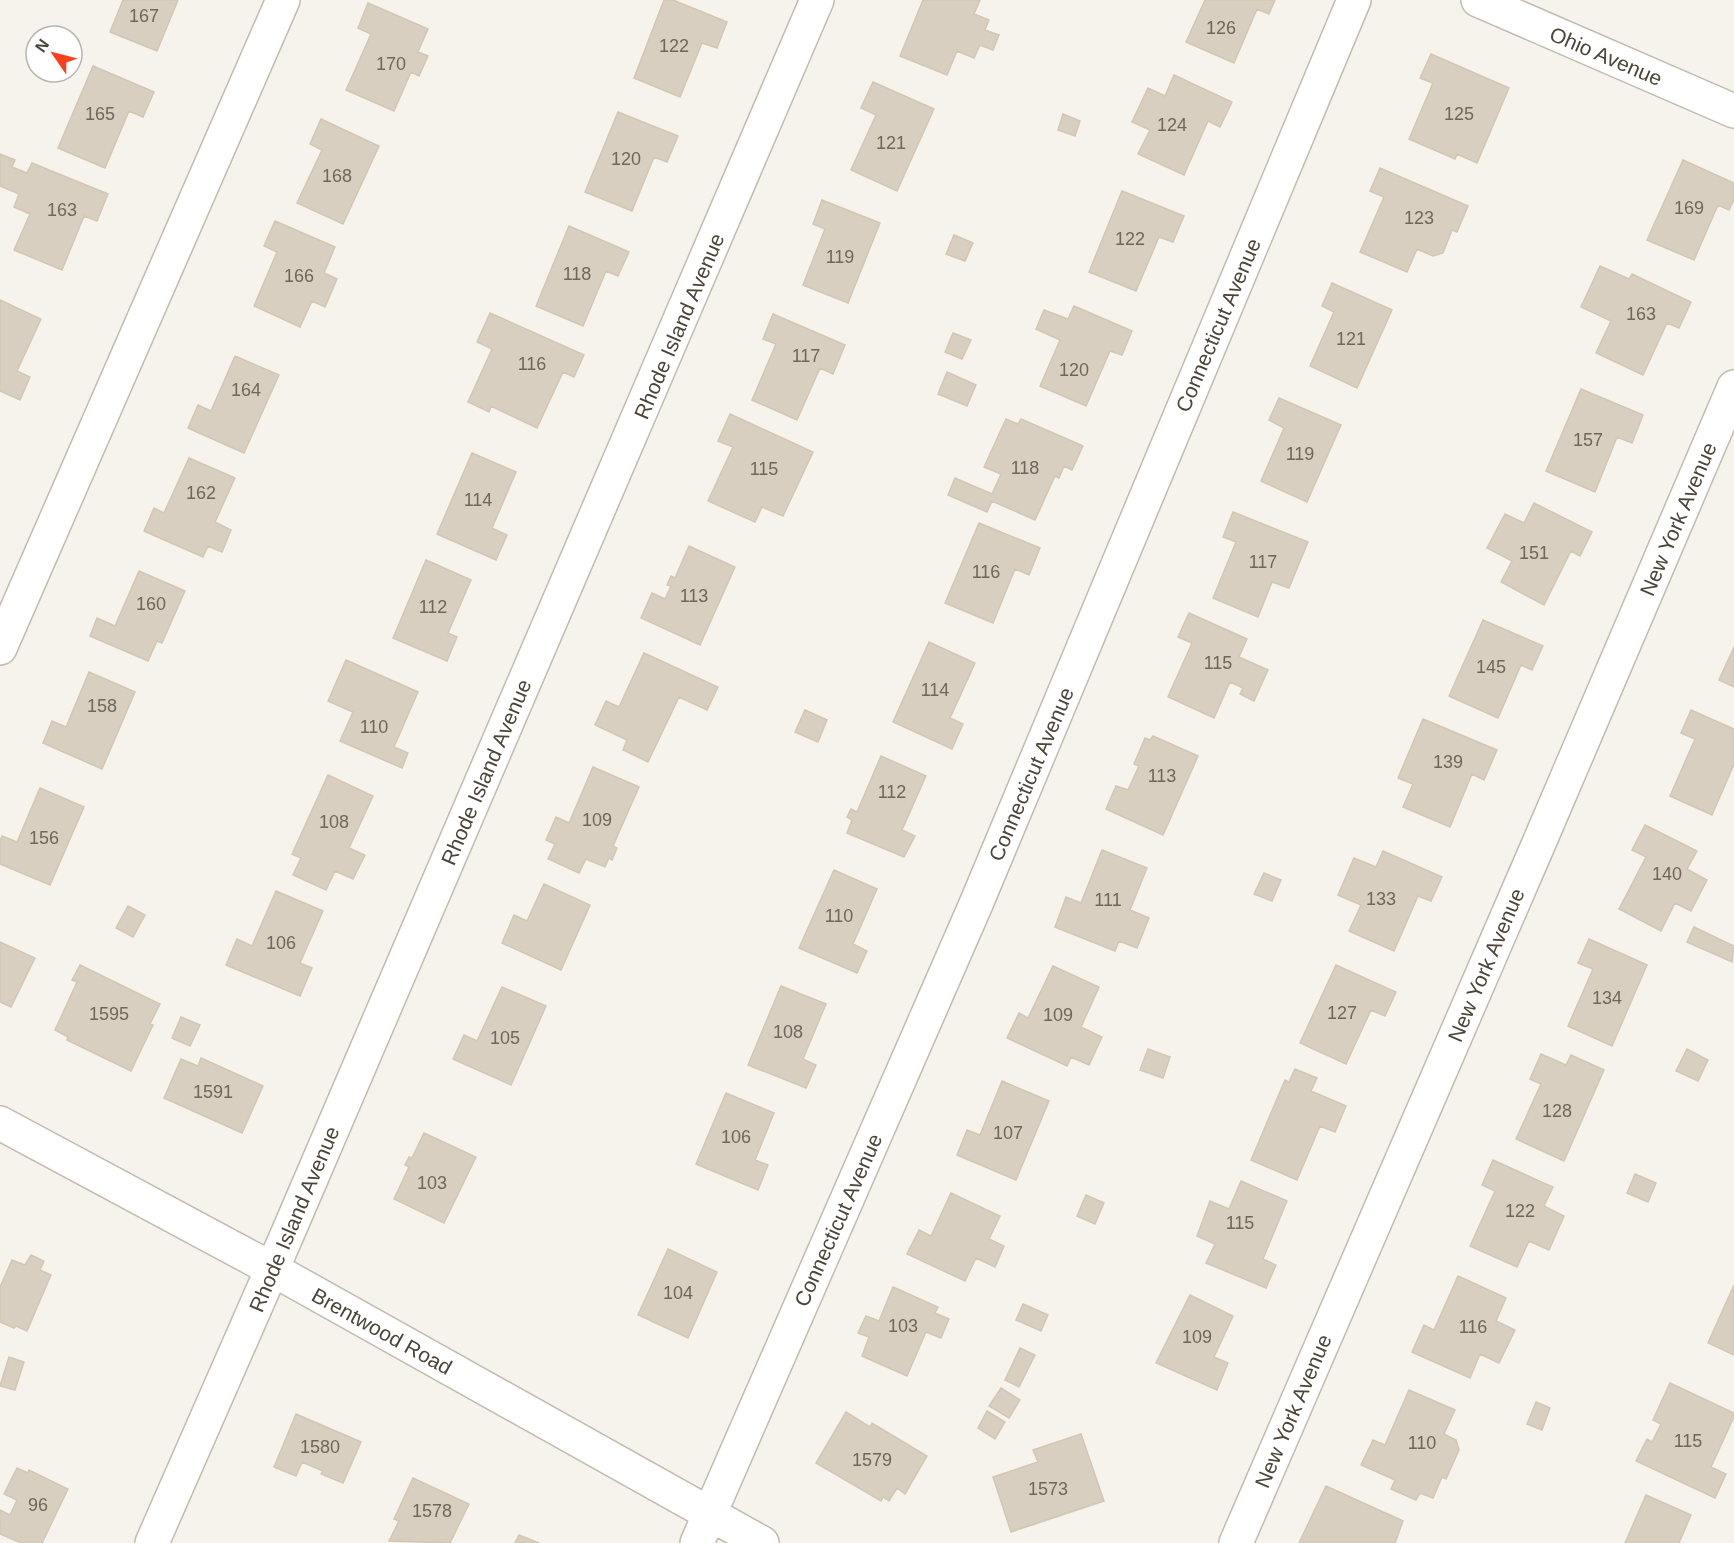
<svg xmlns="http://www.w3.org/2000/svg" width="1734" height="1543" viewBox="0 0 1734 1543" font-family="Arial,sans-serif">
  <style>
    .building { fill: #d8cfc1; stroke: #d3c7b4; stroke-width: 1.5 }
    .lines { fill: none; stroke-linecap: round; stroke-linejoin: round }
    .minor-casing { stroke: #c2bbae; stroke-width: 36 }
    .minor { stroke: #fff; stroke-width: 33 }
    .labels { text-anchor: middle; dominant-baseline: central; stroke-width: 6; stroke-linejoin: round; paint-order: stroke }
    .number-label { font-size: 18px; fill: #6e675b }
    .street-label { font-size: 21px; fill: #4b4439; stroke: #fff }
  </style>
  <rect width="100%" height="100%" fill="#f6f3ec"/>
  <path class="building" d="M123,0H178L157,51L110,32Z
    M664,0H673L727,22L717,48L702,43L680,97L634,78Z
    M923,0H980L974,14L989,20L985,30L999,35L993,50L980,45L974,58L957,51L947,75L900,56Z
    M1205,0H1275L1269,14L1257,9L1234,63L1186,42Z
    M368,3L428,29L418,52L428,56L419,76L411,72L394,111L346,90L371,34L358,28Z
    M1431,54L1509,88L1477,163L1457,154L1455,159L1409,139L1433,83L1420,78Z
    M93,66L154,92L143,117L129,111L105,168L58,148Z
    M1174,75L1232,102L1220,127L1208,121L1184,175L1138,154L1150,130L1132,122L1148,88L1165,96Z
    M873,82L934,109L897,191L851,170L876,115L861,108Z
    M618,112L678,136L667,162L654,157L632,211L585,192Z
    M1063,114L1080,121L1075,136L1058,130Z
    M321,119L379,146L343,224L297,203L322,150L310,144Z
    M0,154L15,160L12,167L27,173L32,163L108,194L97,221L84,216L62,270L14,250L30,214L14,207L19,194L0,186Z
    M1683,160L1734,183V200L1729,210L1718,205L1694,260L1647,240Z
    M1380,168L1468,206L1457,232L1452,230L1443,253L1433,256L1417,249L1407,272L1360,252L1384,197L1370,191Z
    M1122,191L1184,216L1173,242L1159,237L1136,291L1089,272Z
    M822,200L880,223L848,303L803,285L825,229L813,224Z
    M275,221L335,247L324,273L337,279L325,307L312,301L300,327L254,306L277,252L264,246Z
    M569,226L629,252L618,276L606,271L583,326L536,306Z
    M954,235L973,243L965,261L946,254Z
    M1600,266L1629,279L1632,274L1691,302L1679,328L1667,323L1643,375L1596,353L1611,321L1581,307Z
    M1332,283L1392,310L1357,388L1310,366L1334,312L1322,306Z
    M0,300L41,319L17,371L30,377L20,400L0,391Z
    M1074,306L1132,331L1122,355L1110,351L1086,406L1040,386L1060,340L1036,329L1044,310L1068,319Z
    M490,313L584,355L574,377L563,372L537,428L491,406L489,412L468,402L492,349L477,342Z
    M773,314L845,345L833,374L820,368L797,420L752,400L776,344L763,339Z
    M953,333L971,340L962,359L945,352Z
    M235,356L279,375L244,453L188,428L198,405L211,411Z
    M947,372L976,385L967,406L938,394Z
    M1581,389L1643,415L1632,443L1617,437L1595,492L1546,471Z
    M1279,398L1341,425L1307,502L1261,481L1284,428L1269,420Z
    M730,414L813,452L783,516L762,507L755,522L708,501L733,447L718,441Z
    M1006,419L1018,424L1021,419L1083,446L1072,470L1064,466L1059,478L1055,476L1035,520L992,501L987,512L948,495L955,478L992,494L1001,474L984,467Z
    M472,453L516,472L492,528L507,535L496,560L437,534Z
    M189,458L235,478L215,522L231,530L222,552L208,546L203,557L144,531L154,508L164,513Z
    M1534,503L1592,532L1580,556L1571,551L1544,605L1501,582L1512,561L1487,548L1505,514L1524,523Z
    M1233,512L1308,542L1289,588L1272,582L1258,617L1213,598L1236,542L1223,537Z
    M979,523L1040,548L1029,575L1015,569L993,623L945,603Z
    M689,546L735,567L700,645L641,618L652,593L665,599L671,586L667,585L671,576L675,578Z
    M426,560L471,580L448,633L457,637L447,661L393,638Z
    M139,571L185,591L162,643L157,641L148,661L90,636L97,618L115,626Z
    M1189,613L1247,639L1239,657L1268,670L1254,701L1240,694L1243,688L1230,682L1214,718L1168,697L1192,643L1178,637Z
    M1483,620L1543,646L1532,670L1521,665L1498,718L1449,696Z
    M929,642L975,663L950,718L963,724L952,749L893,722Z
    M1734,647V687L1719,680Z
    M644,653L718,687L707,710L679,697L648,762L623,750L627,740L595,725L606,701L619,707Z
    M346,660L418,692L394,747L408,753L402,768L340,741L353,712L328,701Z
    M89,672L135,692L102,769L43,743L52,721L66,727Z
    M805,710L827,720L818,742L795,732Z
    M1691,710L1734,729V764L1712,815L1670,796L1695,739L1681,733Z
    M1423,719L1497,750L1484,780L1472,774L1450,827L1403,807L1413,784L1398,778Z
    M1153,736L1198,756L1163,835L1106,809L1116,786L1128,790L1139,766L1134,764L1145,738L1150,740Z
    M881,756L926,776L902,830L915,836L904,857L847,833L852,820L847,817L851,809L857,812Z
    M593,767L639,787L613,846L617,848L612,860L609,858L605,867L586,859L579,873L548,859L555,844L546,840L556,817L569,823Z
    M328,775L373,796L349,848L365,855L353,879L335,871L326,890L293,875L301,858L292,854Z
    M40,788L84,807L50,885L0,864V841L2,836L17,842Z
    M1645,825L1697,851L1687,869L1707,880L1691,911L1675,903L1661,931L1619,909L1646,857L1632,850Z
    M1102,850L1147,868L1130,910L1149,918L1137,948L1119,941L1115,951L1055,927L1066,897L1081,903Z
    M1383,851L1442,877L1431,901L1418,896L1394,951L1349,931L1361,905L1338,895L1354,858L1376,867Z
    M834,870L877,889L853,944L867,951L857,973L799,948Z
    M1264,873L1281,880L1272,901L1254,894Z
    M544,884L590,905L561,970L502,943L514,915L527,921Z
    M276,891L323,911L300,963L312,968L300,996L226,965L237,939L252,946Z
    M128,906L145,915L133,937L116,928Z
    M1694,927L1734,946L1732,962L1687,942Z
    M1589,939L1647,965L1612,1046L1568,1026L1593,969L1578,963Z
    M0,942L35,958L11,1007L0,1002Z
    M80,965L160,1004L150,1024L153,1025L131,1071L67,1040L68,1037L55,1030L77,982L72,980Z
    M1336,965L1396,992L1385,1016L1371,1010L1346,1064L1300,1043Z
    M1053,966L1099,987L1081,1027L1102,1037L1089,1065L1071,1057L1067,1066L1007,1038L1019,1013L1028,1018Z
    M781,986L826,1004L803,1059L816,1065L806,1088L748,1065Z
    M502,987L546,1006L511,1085L453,1059L464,1035L477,1041Z
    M181,1017L200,1025L190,1046L172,1038Z
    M1148,1049L1170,1057L1163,1078L1140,1070Z
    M1687,1049L1708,1060L1698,1081L1676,1071Z
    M1541,1054L1566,1065L1571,1055L1604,1070L1564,1161L1516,1139L1541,1084L1530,1079Z
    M201,1058L263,1086L242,1133L164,1098L181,1059L198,1066Z
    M1295,1069L1317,1078L1311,1091L1346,1106L1335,1132L1320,1126L1297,1180L1251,1160L1285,1080L1289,1082Z
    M1002,1081L1049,1101L1016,1180L957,1155L967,1130L980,1135Z
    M726,1093L774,1113L755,1160L768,1165L758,1190L696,1164Z
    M424,1133L476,1157L444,1223L394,1199L409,1167L405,1165L409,1157L412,1158Z
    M1493,1160L1553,1187L1544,1206L1564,1216L1549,1250L1529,1241L1517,1267L1470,1246L1495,1191L1482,1185Z
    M1635,1174L1656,1183L1648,1202L1627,1193Z
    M1241,1181L1287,1201L1263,1259L1276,1265L1266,1288L1206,1263L1215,1244L1197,1236L1210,1201L1229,1209Z
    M951,1193L1000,1216L989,1239L1004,1246L995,1267L976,1258L965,1281L907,1254L919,1230L931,1236Z
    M1086,1195L1104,1203L1095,1224L1077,1216Z
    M668,1249L717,1272L688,1338L638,1315Z
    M31,1255L44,1261L40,1270L51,1275L27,1331L16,1326L14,1328L0,1322V1287L12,1260L25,1265Z
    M1458,1276L1506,1298L1496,1321L1515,1330L1499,1363L1480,1354L1470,1378L1412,1352L1424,1325L1434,1330Z
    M1734,1285V1355L1708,1343Z
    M893,1287L938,1307L935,1313L949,1319L941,1338L926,1332L907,1376L862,1356L869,1337L858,1333L866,1316L879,1321Z
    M1190,1295L1233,1316L1214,1357L1228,1363L1217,1390L1156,1363Z
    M1023,1304L1048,1315L1041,1331L1016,1320Z
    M1020,1348L1035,1355L1019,1387L1005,1380Z
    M9,1357L24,1362L15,1390L0,1386Z
    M1670,1383L1734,1413V1417L1711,1467L1726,1474L1715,1498L1636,1461L1647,1439L1652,1442L1661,1424L1653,1420Z
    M1001,1388L1020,1400L1009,1418L989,1406Z
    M1409,1390L1455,1410L1444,1434L1456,1440L1459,1450L1446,1479L1442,1477L1433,1498L1420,1493L1416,1500L1391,1489L1395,1480L1361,1465L1373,1440L1385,1445Z
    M1536,1402L1550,1408L1542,1430L1527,1424Z
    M987,1411L1005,1422L995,1439L978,1428Z
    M846,1412L870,1427L872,1423L927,1456L905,1494L897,1488L889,1501L883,1497L881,1501L816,1463Z
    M296,1414L361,1442L343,1483L321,1474L323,1471L302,1462L296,1476L274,1467Z
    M1081,1434L1104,1501L1011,1532L993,1477L1038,1462L1033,1450Z
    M17,1468L28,1473L29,1470L68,1489L42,1543H21L0,1534V1510L10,1515L17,1500L4,1494Z
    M413,1478L469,1504L450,1543L389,1541L399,1521L394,1519Z
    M1326,1486L1403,1521L1395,1543H1299Z
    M1646,1495L1691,1515L1679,1543H1625Z
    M519,1535L539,1543H515Z"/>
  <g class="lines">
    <g class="minor-casing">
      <path id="minor" d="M1478,0L1734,111
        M0,648L283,0
        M0,1123L272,1269L762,1543
        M152,1543L287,1235L817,0
        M697,1543L976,904L1354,0
        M1236,1543L1542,836L1734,387"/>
    </g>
    <use href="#minor" class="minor"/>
  </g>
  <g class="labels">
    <g class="number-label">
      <text x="144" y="16">167</text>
      <text x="1221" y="28">126</text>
      <text x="674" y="46">122</text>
      <text x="391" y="64">170</text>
      <text x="100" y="114">165</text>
      <text x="1459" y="114">125</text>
      <text x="1172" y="125">124</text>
      <text x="891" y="143">121</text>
      <text x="626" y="159">120</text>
      <text x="337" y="176">168</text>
      <text x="1689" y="208">169</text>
      <text x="62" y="210">163</text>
      <text x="1419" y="218">123</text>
      <text x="1130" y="239">122</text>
      <text x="840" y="257">119</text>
      <text x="577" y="274">118</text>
      <text x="299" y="276">166</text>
      <text x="1641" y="314">163</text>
      <text x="1351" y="339">121</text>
      <text x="806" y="356">117</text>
      <text x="532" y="364">116</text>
      <text x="1074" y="370">120</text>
      <text x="246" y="390">164</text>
      <text x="1588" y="440">157</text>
      <text x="1300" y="454">119</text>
      <text x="1025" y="468">118</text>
      <text x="764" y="469">115</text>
      <text x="201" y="493">162</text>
      <text x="478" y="500">114</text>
      <text x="1534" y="553">151</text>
      <text x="1263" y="562">117</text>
      <text x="986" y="572">116</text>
      <text x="694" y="596">113</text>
      <text x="151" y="604">160</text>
      <text x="433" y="607">112</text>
      <text x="1218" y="663">115</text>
      <text x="1491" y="667">145</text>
      <text x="935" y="690">114</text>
      <text x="102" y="706">158</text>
      <text x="374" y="727">110</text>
      <text x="1448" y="762">139</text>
      <text x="1162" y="776">113</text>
      <text x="892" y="792">112</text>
      <text x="597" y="820">109</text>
      <text x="334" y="822">108</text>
      <text x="44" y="838">156</text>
      <text x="1667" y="874">140</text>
      <text x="1381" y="899">133</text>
      <text x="1108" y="900">111</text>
      <text x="839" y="916">110</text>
      <text x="281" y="943">106</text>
      <text x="1607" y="998">134</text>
      <text x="1342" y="1013">127</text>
      <text x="109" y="1014">1595</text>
      <text x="1058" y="1015">109</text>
      <text x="788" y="1032">108</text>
      <text x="505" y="1038">105</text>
      <text x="213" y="1092">1591</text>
      <text x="1557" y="1111">128</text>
      <text x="1008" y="1133">107</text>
      <text x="736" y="1137">106</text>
      <text x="432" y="1183">103</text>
      <text x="1520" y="1211">122</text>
      <text x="1240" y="1223">115</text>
      <text x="678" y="1293">104</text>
      <text x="903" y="1326">103</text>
      <text x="1473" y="1327">116</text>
      <text x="1197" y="1337">109</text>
      <text x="1688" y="1441">115</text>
      <text x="1422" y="1443">110</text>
      <text x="320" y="1447">1580</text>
      <text x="872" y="1460">1579</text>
      <text x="1048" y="1489">1573</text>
      <text x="38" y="1505">96</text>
      <text x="432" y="1511">1578</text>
    </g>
    <g class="street-label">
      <text transform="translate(1606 56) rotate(23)">Ohio Avenue</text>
      <text transform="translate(1218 325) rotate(-67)">Connecticut Avenue</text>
      <text transform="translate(679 326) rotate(-67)">Rhode Island Avenue</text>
      <text transform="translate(1678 519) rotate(-67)">New York Avenue</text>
      <text transform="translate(486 772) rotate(-67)">Rhode Island Avenue</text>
      <text transform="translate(1031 774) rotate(-67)">Connecticut Avenue</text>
      <text transform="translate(1486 965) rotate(-67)">New York Avenue</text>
      <text transform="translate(294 1219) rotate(-67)">Rhode Island Avenue</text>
      <text transform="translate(838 1220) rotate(-66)">Connecticut Avenue</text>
      <text transform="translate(382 1331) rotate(29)">Brentwood Road</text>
      <text transform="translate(1293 1411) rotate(-67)">New York Avenue</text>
    </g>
  </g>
  <g transform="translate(54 54) rotate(305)"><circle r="28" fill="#ffffff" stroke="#b7b4b0" stroke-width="1.5"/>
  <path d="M0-4.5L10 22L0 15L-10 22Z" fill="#fc3f1d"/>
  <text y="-9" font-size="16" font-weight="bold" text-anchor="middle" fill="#4b4439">N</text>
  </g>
</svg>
